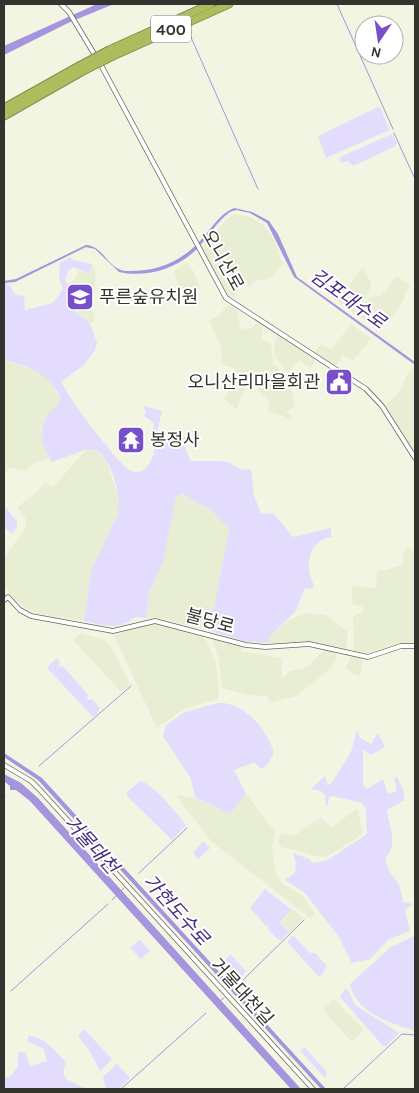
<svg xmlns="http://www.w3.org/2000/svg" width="419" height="1093" viewBox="0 0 419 1093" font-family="Karla,'Noto Sans KR',sans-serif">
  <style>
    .built { fill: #e8eed3 }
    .green { fill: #e3dcfd }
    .water { fill: #a794df }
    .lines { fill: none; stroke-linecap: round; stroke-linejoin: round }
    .stream { stroke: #a794df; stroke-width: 1 }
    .minor-casing { stroke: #666958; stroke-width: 5.5 }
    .motorway-casing { stroke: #848c4c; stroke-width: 9 }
    .minor { stroke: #fff; stroke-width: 4 }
    .motorway { stroke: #afbc5d; stroke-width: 7 }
    .motorway-bridge-casing { stroke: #848c4c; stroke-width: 9; stroke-linecap: butt }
    .motorway-bridge { stroke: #afbc5d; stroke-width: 7 }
    .labels { text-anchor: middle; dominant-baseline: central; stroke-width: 4; stroke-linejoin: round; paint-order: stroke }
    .shield { fill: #fff; stroke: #70716c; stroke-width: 1 }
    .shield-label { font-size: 16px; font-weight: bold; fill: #33342d }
    .street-label { font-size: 18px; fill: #33342d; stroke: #fff }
    .poi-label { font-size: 18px; fill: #33342d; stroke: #fff; text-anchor: start }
    .water-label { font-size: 19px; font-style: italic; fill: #492b82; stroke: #fff }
  </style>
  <rect width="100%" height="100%" fill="#f1f5e2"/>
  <path class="built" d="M235,214L250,217L263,225L273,238L283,264L270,279L255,281L250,287L242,283L235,297H228L202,247L226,220Z
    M187,262L194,272L200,288L191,295L184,296L181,295L174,271Z
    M92,266L95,267V290L89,291L88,294L95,321L90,323L74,309L71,299L73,282L79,271L89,274Z
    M363,267L371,283L368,294L354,313L337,301Z
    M397,276L410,285L399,308L382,328L378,329L360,317L363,307L369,297L381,296Z
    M230,305L237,310L240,329L251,328L257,323L262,326V340L271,343L273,363L289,381L295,406L287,411L292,421L284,416L268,411L270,402L254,385L247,383L236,410L225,399L236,369L223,365L220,343L209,321L220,315L225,307Z
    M351,324L371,339L353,361L343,355L335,366L314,353L321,344L331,350Z
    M277,335L315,359L312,368L299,360L288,373L275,357L274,347Z
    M4,359L41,373L47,377L60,398V403L44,420L40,429L44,445L49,458L33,464L26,471L9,467L4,476Z
    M411,368L415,371V454L385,406L398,393Z
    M87,449L97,450L107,463L117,493L119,507L114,524L91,571L84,621L36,613L23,606L4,587V557L26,528L25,517L17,507L35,494L45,482L53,487Z
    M181,493L212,511L229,529L214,608L206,618L204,629L160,618H146L149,593L163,562L176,497Z
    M408,547L415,551V644H401L370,654L354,650L353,617L364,611L363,607L352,604V586L376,588L377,572L402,565L404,552Z
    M307,613L325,615L348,632L346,648L306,642L269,643V637L289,620Z
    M151,623L185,630L199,635L206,640L215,660L219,685L218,699L184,709L157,728L114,636L136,626Z
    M81,633L104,640L111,647L130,685L121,692L73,640Z
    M212,638L243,646L241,651L282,658V678L290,671L307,667L325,649L333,650L337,658L330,669L296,696L270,703L267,696L249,695L222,688L219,660Z
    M351,655L359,657L363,661L360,676L353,674L346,668Z
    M246,794L275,832L272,848L276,874L281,882L303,896L315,913L310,918L211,841L177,797L180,795L198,799L230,814Z
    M356,809L358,811L363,834L325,858L278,846L280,834L296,835L321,817L331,828Z
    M292,909L304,918L290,932L281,923Z
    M334,999L364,1030L352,1042L323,1010Z"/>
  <path class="green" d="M378,107L381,109L389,130L326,158L318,136Z
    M392,134L397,143L394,147L353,166L348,161L341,163L340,157Z
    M70,257L73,260L92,264L89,274L73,267L68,271L65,280L68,284L73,282L72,305L77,313L90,323L97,343L95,350L84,365L61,382C73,403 86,420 101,439C116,456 140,498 155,450L151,441L154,423L144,416L146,411L144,408V406L162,411L156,437L157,441L175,443L185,437L186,452L191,461H217L228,462L241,470L251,469L254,496L261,513L274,514L293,537L331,528V537C309,540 303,568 314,585L312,589L305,588L295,612L269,637V643L243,641L204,629L207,614L214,608L229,529L212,511L181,493L176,497L163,562L149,593L146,618L135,617C120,631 102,625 84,621L91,571L117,516C122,496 113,463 97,450L87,449L52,462C42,445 35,429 50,412C53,409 59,405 60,401C61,397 58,393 56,390C43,370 25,366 4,359V283L8,284L16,295L24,296L25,310L53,303L63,289L59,278L60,263Z
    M4,505L17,522V527L12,534L4,527Z
    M57,658L60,662L56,671L59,666H63L88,695L87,700L92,699L100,708L95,716H92L48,669V666Z
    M218,703C243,701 268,730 274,753L267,765L261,769L254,762L234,770L246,794L230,814L195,797L191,779L163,736L166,725L185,712Z
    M357,729L360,738L371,744L378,733L385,747L371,755L363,750V785L367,789L383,779L388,794L397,791L394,779L397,777L404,792V800L387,810C389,827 399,844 385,858L389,871L399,884L403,902L413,904L405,910L410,931L388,940L370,959L352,963L339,937L304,892L285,880L295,873L296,862L293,853L309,859L312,863L328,860L367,834L366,809L362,803L332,796L329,797L328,805H326L325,795L321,791L311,789L325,776L328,785L331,784L351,752Z
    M140,781C154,784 177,814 186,825L172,840L127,796V792Z
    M203,841L210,848L198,859L193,853Z
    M265,889L291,909L280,923L289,932L280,941L268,930L269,926H266L250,908Z
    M292,936L295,937L310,953H315L327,966L321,976H318L289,944L288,941Z
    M414,936L415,937V1031C390,1023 356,1013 350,984L391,947Z
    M140,940L150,951L141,959L130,948Z
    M230,954L246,971L240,979L223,963Z
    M345,989L348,990L355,1005L399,1033L386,1046H383L340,997Z
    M84,1029L112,1059L100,1071L89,1050L78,1036Z
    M29,1036C44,1036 56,1052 66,1062L63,1072L66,1079L87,1089H4V1078L11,1076L18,1066V1052H25L30,1066L47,1061L44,1049L27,1041Z
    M304,1047L327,1072L325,1078L302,1053L301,1050Z
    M117,1064L130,1078L119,1089H106L103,1077Z"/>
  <path class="water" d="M97,4H114L70,22L4,55V46Z
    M234,208L252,212L269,221L278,234L297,277L415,362V365L294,277L267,223L250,213L236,210L230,212C216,222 208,238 196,250C176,269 146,278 119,272L95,249L86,247L15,282L4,283V281L16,279L86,245C104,246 108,270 126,271C160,272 185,260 206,234C214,224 222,213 234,208Z
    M4,753L42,778L326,1089H321L38,780L4,757Z
    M4,774L21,783L38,798L301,1089L290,1088L30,801L16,790H10V786L4,781Z"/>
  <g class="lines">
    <path class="stream" d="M337,4L393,129
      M190,35L258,189
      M394,133L415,179
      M39,766L131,686
      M4,798L5,796
      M139,873L187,828
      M120,892L124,888
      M112,900L117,895
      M239,984L304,920
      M11,991L108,904
      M219,1002L224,998
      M121,1089L206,1013
      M343,1089L402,1034L415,1035"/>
    <g class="minor-casing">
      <path id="minor" d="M61,4L69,12L93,52
        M102,67L226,298L366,389L382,406L415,458
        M4,600L8,597L20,610L31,616L113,631L155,621L246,645L265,647L309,644L368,657L401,646H415
        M4,765L31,781L40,790L313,1089"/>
    </g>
    <g class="motorway-casing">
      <path id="motorway" d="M109,50L211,4
        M113,56L229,4
        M4,108L79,66
        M4,116L83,71"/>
    </g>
    <use href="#minor" class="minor"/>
    <use href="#motorway" class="motorway"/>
    <g class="motorway-bridge-casing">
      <path id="motorway-bridge" d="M79,66L109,50
        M83,71L113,56"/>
    </g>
    <use href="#motorway-bridge" class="motorway-bridge"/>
  </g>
  <defs>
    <g id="school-square" transform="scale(1.4375)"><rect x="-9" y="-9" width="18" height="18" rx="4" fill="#774fc8" stroke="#fff"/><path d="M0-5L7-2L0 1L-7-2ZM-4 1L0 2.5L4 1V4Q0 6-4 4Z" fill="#fff"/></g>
    <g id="civic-square" transform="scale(1.4375)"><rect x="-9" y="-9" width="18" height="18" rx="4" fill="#774fc8" stroke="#fff"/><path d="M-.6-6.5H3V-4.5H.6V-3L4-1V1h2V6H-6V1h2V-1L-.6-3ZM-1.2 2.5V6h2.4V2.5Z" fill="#fff"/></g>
    <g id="temple-square" transform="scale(1.4375)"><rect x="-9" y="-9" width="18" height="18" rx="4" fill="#774fc8" stroke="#fff"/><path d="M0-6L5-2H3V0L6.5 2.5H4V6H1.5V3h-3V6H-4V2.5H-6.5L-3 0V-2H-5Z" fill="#fff"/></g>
  </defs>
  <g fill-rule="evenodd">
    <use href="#school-square" x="80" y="297"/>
    <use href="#civic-square" x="339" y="382"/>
    <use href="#temple-square" x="131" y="440"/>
  </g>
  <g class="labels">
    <rect class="shield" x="151" y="15.5" width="40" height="27" rx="4"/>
    <g class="shield-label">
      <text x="171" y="29">400</text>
    </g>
    <g class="street-label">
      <text transform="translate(223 260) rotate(61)">오니산로</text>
      <text transform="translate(210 621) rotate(15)">불당로</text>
      <text transform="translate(242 992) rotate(48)">거물대천길</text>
    </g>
    <g class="poi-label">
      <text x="99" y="297">푸른숲유치원</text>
      <text x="320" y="382" text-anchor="end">오니산리마을회관</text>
      <text x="150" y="440">봉정사</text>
    </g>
    <g class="water-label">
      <text transform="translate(348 299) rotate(36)">김포대수로</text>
      <text transform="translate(91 845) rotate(48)">거물대천</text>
      <text transform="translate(176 910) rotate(48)">가현도수로</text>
    </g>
  </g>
  <rect width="419" height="1093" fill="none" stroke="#33342d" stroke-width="10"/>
  <g transform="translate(379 40) rotate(193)"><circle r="24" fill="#ffffff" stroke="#adaeab"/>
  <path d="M0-4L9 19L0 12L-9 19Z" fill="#774fc8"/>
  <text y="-8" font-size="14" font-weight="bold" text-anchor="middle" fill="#33342d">N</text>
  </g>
</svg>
